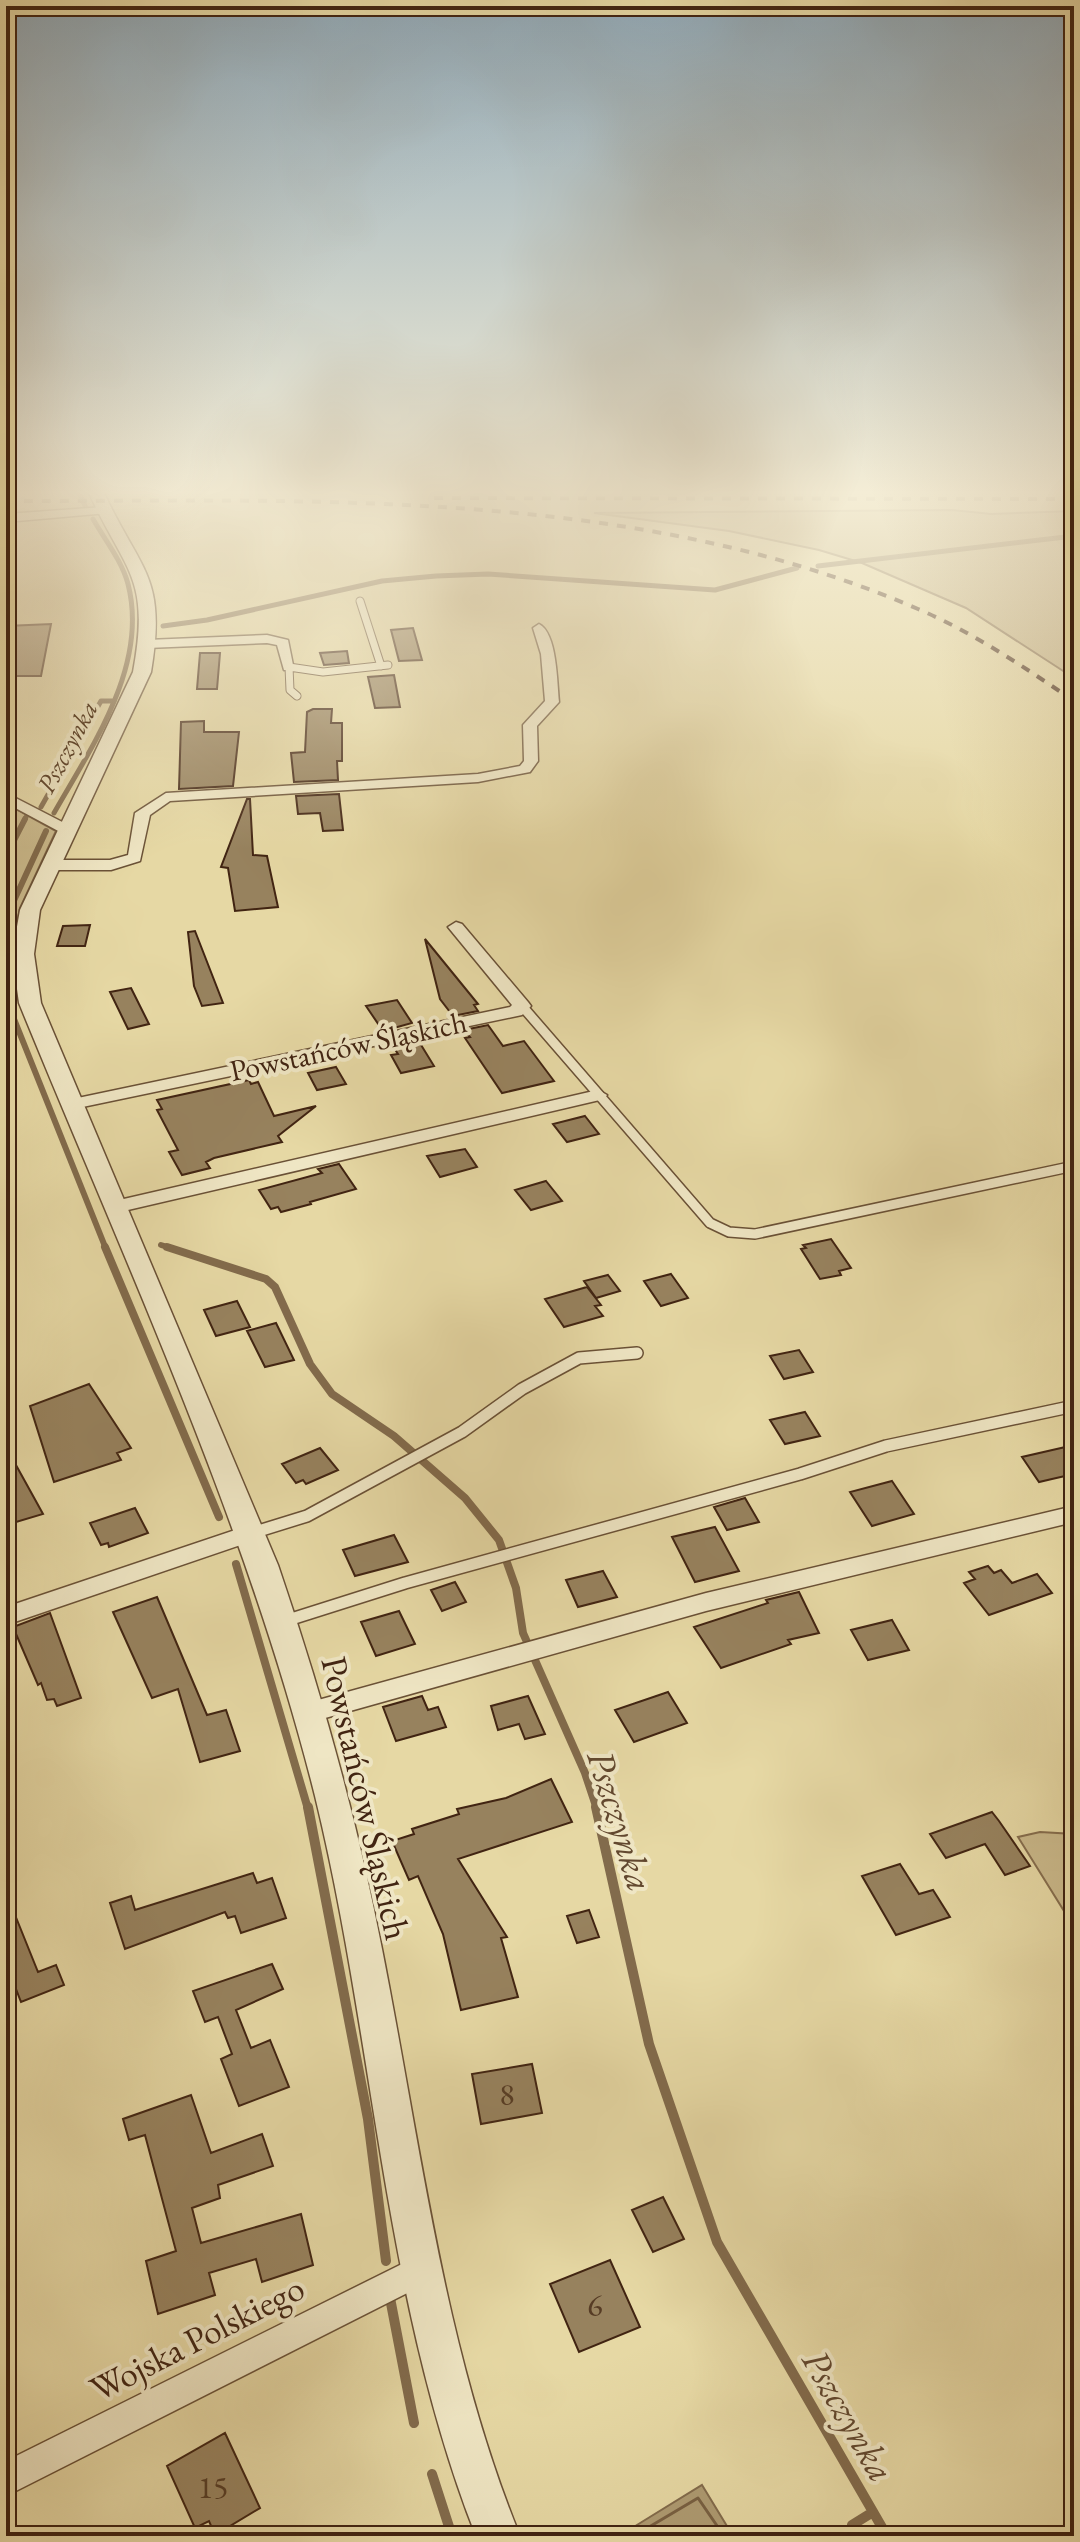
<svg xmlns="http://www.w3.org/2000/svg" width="1080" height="2542" viewBox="0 0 1080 2542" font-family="'EB Garamond',serif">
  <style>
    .green { fill: #cab98b; stroke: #866e4e; stroke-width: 2 }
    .water { fill: #ae9b72; stroke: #826b4c; stroke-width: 2 }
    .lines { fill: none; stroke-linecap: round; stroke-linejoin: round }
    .shore { stroke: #786042; stroke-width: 3 }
    .stream-far3 { stroke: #826b4c; stroke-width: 5 }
    .stream-far2 { stroke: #826b4c; stroke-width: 6 }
    .stream-far1 { stroke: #826b4c; stroke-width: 8 }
    .stream { stroke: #826b4c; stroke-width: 10 }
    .building { fill: #97825e; stroke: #412412; stroke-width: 2 }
    .service-far2-casing { stroke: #6a5136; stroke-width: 9 }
    .service-far1-casing { stroke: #6a5136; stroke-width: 12 }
    .service-casing { stroke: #6a5136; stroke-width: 14 }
    .minor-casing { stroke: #6a5136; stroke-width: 3 }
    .tertiary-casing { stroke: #6a5136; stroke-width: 3 }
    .service-far2 { stroke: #efe6c4; stroke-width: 7 }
    .service-far1 { stroke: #efe6c4; stroke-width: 9 }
    .service { stroke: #efe6c4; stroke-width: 11 }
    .minor { fill: #efe6c4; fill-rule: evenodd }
    .tertiary { fill: #efe6c4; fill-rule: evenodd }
    .rail { stroke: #412412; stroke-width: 4; stroke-dasharray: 9 9; stroke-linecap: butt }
    .labels { text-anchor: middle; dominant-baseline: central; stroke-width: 8; stroke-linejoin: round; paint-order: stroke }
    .far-water-label { font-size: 26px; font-style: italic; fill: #62482f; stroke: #efe6c4 }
    .street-label { font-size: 30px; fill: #412412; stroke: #efe6c4 }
    .near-number-label { font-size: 32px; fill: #563c25 }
    .near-street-label { font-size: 36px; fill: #412412; stroke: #efe6c4 }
    .near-water-label { font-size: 38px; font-style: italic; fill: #62482f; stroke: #efe6c4 }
  </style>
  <rect width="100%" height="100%" fill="#e6d8a4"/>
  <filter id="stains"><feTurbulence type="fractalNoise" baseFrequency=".0025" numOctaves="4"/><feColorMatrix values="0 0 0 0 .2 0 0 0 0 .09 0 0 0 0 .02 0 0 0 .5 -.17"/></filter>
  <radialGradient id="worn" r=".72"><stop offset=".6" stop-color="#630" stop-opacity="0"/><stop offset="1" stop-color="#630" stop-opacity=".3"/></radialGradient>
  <path class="green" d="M952,510L991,514L1074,511V678L966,608L862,563L819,550L729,531L594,513Z
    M7,804L56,831L20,908L11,954L6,955Z
    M1040,1832L1074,1834V1907L1064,1911L1018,1837Z"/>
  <path class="water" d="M702,2485L733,2536H636L632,2528Z"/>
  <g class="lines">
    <path class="shore" d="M643,2536L644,2530L698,2498L724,2536"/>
    <path class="stream-far3" d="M79,493L87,510
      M818,566L1074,536
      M163,626L207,620L382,581L436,576L488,574L715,590L797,568
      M41,807L101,701H114
      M54,813C92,746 149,665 128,584C122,561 105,540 93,519
      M24,821L26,817"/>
    <path class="stream-far2" d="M6,856L25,819
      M6,918L46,831
      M6,999L106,1249
      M161,1245L174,1249"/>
    <path class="stream-far1" d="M105,1247L219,1517
      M167,1247L266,1279L275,1287L310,1364L332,1394L394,1436L465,1498L499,1540L516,1588L523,1633L585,1773L597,1809
      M236,1564L308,1809"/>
    <path class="stream" d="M308,1807L368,2119L386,2261
      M596,1807L649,2044L717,2242L887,2536
      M390,2298L414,2423
      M432,2474L452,2536
      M852,2525L873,2512"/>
  </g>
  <path class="building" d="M51,624L41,676H6V626Z
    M413,628L422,660L399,661L391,630Z
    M347,651L349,663L324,665L320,653Z
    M200,653H220L217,689H197Z
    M394,675L400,707L375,708L368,677Z
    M313,709H332L331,723H342V761H337L338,780L294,782L291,753L305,752L307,712Z
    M204,721V732H239L233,786L179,789L181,722Z
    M339,794L343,830L323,831L320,813L298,814L296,796Z
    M247,799H250L253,855L267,856L278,907L235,911L228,868L221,867Z
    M90,925L85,946H57L63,926Z
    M195,931L223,1003L202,1006L194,986L188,932Z
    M425,939L478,1004L474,1005L478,1011L453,1016L440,999Z
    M131,988L149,1024L128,1029L110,992Z
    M397,1000L412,1023L383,1031L366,1006Z
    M488,1025L503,1046L524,1041L554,1081L502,1093L465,1038L470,1037L464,1030Z
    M418,1040L434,1066L401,1073L391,1055L398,1054L392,1045Z
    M336,1067L346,1084L317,1090L308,1073Z
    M249,1080L251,1084L258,1082L274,1116L316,1106L278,1136L282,1142L214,1158L206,1162L210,1168L182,1175L169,1152L178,1150L157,1110L162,1109L157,1100Z
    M585,1116L599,1134L567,1142L553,1124Z
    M465,1149L477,1167L440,1177L427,1156Z
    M339,1164L356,1189L310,1202L311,1204L281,1212L278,1207L271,1209L259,1190L322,1173L318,1169Z
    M546,1181L562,1201L531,1210L515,1190Z
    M831,1239L851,1268L839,1271L841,1275L820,1279L801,1249L806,1248L803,1245Z
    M671,1274L688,1298L661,1306L644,1281Z
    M608,1275L620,1291L596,1298L584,1281Z
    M587,1287L601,1305L595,1306L603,1316L564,1327L545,1299Z
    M237,1301L250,1327L216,1336L204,1310Z
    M276,1323L294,1360L265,1367L247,1331Z
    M799,1350L813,1372L784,1379L770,1356Z
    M89,1384L131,1448L117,1453L121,1460L54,1482L30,1406Z
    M805,1412L820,1436L785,1444L770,1420Z
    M1074,1445V1474L1052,1479L1039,1482L1022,1457Z
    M6,1447L43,1514L6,1525Z
    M320,1448L338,1470L306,1484L303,1480L296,1483L282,1464Z
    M892,1481L914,1514L872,1526L850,1492Z
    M745,1498L759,1522L727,1530L714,1507Z
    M135,1508L148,1533L109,1547L108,1543L101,1545L90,1523Z
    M715,1527L739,1571L695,1582L672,1537Z
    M394,1535L408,1562L355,1576L343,1550Z
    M988,1566L994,1573L1001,1570L1012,1583L1037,1574L1052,1593L989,1615L964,1583L975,1579L969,1572Z
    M603,1571L617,1597L578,1607L566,1580Z
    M455,1582L466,1602L442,1611L431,1590Z
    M799,1592L819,1633L788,1640L791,1644L721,1668L694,1627L768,1603L766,1600Z
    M157,1597L207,1715L226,1710L240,1751L200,1762L178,1689L152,1698L113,1612Z
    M399,1611L415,1644L376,1656L361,1622Z
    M50,1613L81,1698L57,1706L54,1699L47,1700L41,1683L38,1685L13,1627Z
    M892,1620L909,1650L868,1660L851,1630Z
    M668,1692L687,1723L634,1742L615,1710Z
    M422,1696L428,1710L438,1707L446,1727L396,1741L383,1707Z
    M528,1696L545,1734L525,1739L519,1724L498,1730L491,1706Z
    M551,1779L572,1822L458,1859L507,1937L501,1938L518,1997L461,2010L443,1934L418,1876L409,1880L392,1841L414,1834L412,1829L459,1814L457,1809L506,1798Z
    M992,1812L999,1821L1030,1866L1005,1875L985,1844L946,1858L930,1834Z
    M900,1864L919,1894L933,1890L950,1917L896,1935L862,1876Z
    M253,1873L257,1883L272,1878L286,1918L241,1933L235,1916L228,1918L225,1912L125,1949L110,1903L131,1896L135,1910Z
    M7,1895L38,1972L56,1965L64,1985L21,2002L6,1963Z
    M589,1910L599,1937L577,1943L567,1916Z
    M272,1964L283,1989L236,2010L251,2048L270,2040L289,2087L239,2106L221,2059L232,2054L218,2017L205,2022L193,1991Z
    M532,2064L542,2113L481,2124L472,2074Z
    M191,2095L211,2153L262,2134L273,2166L218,2185L220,2198L192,2208L201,2243L301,2214L313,2265L262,2282L256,2259L209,2273L215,2295L158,2314L146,2261L176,2251L145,2135L129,2140L123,2119Z
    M663,2197L684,2239L653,2252L632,2210Z
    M610,2260L640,2327L579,2352L550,2284Z
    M225,2433L260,2508L215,2535L209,2521L195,2528L167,2466Z"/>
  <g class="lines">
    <g class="service-far2-casing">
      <path id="service-far2" d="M360,601L381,666
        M297,696L290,690L289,667L323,672L388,665"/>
    </g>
    <g class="service-far1-casing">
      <path id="service-far1" d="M522,1006L710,1223L729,1232L755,1234L1074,1166"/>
    </g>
    <g class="service-casing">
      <path id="service" d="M252,1533L307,1516L462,1432L522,1389L579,1358L637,1353
        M285,1621L405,1583L800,1474L886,1446L1074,1406"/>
    </g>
    <g class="minor-casing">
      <path id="minor" d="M104,507L110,511L108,513L6,522V514Z
        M539,624C557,633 557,682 559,702L537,726L538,761L530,772L478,782L170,801L150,815L140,861L111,870H51L43,865L51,860H110L128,855L135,813L166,793L478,774L520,766L524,761L523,725L545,701L541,654L533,628Z
        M267,635L288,640L294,670H284L277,645L267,643L147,648L140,644L147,640Z
        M6,793L72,827L75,830L67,835L62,833L6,803Z
        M456,922L462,924L528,1002L531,1006L522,1015L73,1109L64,1104L73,1099L510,1007L512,1005L448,927Z
        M598,1090L607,1095L604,1099L115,1213L105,1207L115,1201Z
        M1074,1506V1522L706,1611L311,1722L302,1719L299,1712L302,1705L311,1702L706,1593Z
        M250,1525L258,1527L261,1533L258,1539L6,1625V1607Z
        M424,2253L435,2257L439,2268L435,2279L6,2496V2461Z"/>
    </g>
    <g class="tertiary-casing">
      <path id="tertiary" d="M89,493H104C141,572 167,576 151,672L40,910L34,954L41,1003L278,1565C321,1691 357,1819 382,1949C421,2146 444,2350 520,2536H476C383,2300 375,2041 315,1796C247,1523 125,1263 19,1003L12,954L20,910L133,672C151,576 125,572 89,493Z"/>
    </g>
    <use href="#service-far2" class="service-far2"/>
    <use href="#service-far1" class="service-far1"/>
    <use href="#service" class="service"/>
    <use href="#minor" class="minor"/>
    <use href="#tertiary" class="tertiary"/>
    <path class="rail" d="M434,498L1074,499
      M6,501C309,501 634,486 918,609C974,633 1024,667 1074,701"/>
  </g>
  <linearGradient id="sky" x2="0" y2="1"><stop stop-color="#91aab9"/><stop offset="0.58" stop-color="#f4edd6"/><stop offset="1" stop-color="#f4edd6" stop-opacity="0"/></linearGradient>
  <rect width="1080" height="849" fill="url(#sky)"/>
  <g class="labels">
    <g class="far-water-label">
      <text transform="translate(67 747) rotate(-62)">Pszczynka</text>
    </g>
    <g class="street-label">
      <text transform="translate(348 1046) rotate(-12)">Powstańców Śląskich</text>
    </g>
    <g class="near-number-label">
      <text x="507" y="2094">8</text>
      <text x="595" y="2305">6</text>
      <text x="213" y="2487">15</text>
    </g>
    <g class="near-street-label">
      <text transform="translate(366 1798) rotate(77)">Powstańców Śląskich</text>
      <text transform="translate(197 2338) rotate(-27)">Wojska Polskiego</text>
    </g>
    <g class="near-water-label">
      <text transform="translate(621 1820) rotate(73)">Pszczynka</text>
      <text transform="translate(849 2415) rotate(60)">Pszczynka</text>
    </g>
  </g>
  <rect width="1080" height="2542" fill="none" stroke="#e6d8a4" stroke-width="32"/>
  <rect x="8" y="8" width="1064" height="2526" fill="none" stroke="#412412" stroke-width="4"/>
  <rect x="16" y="16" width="1048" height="2510" fill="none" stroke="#412412" stroke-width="2"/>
  <rect width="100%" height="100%" filter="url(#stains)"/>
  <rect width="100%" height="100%" fill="url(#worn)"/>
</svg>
